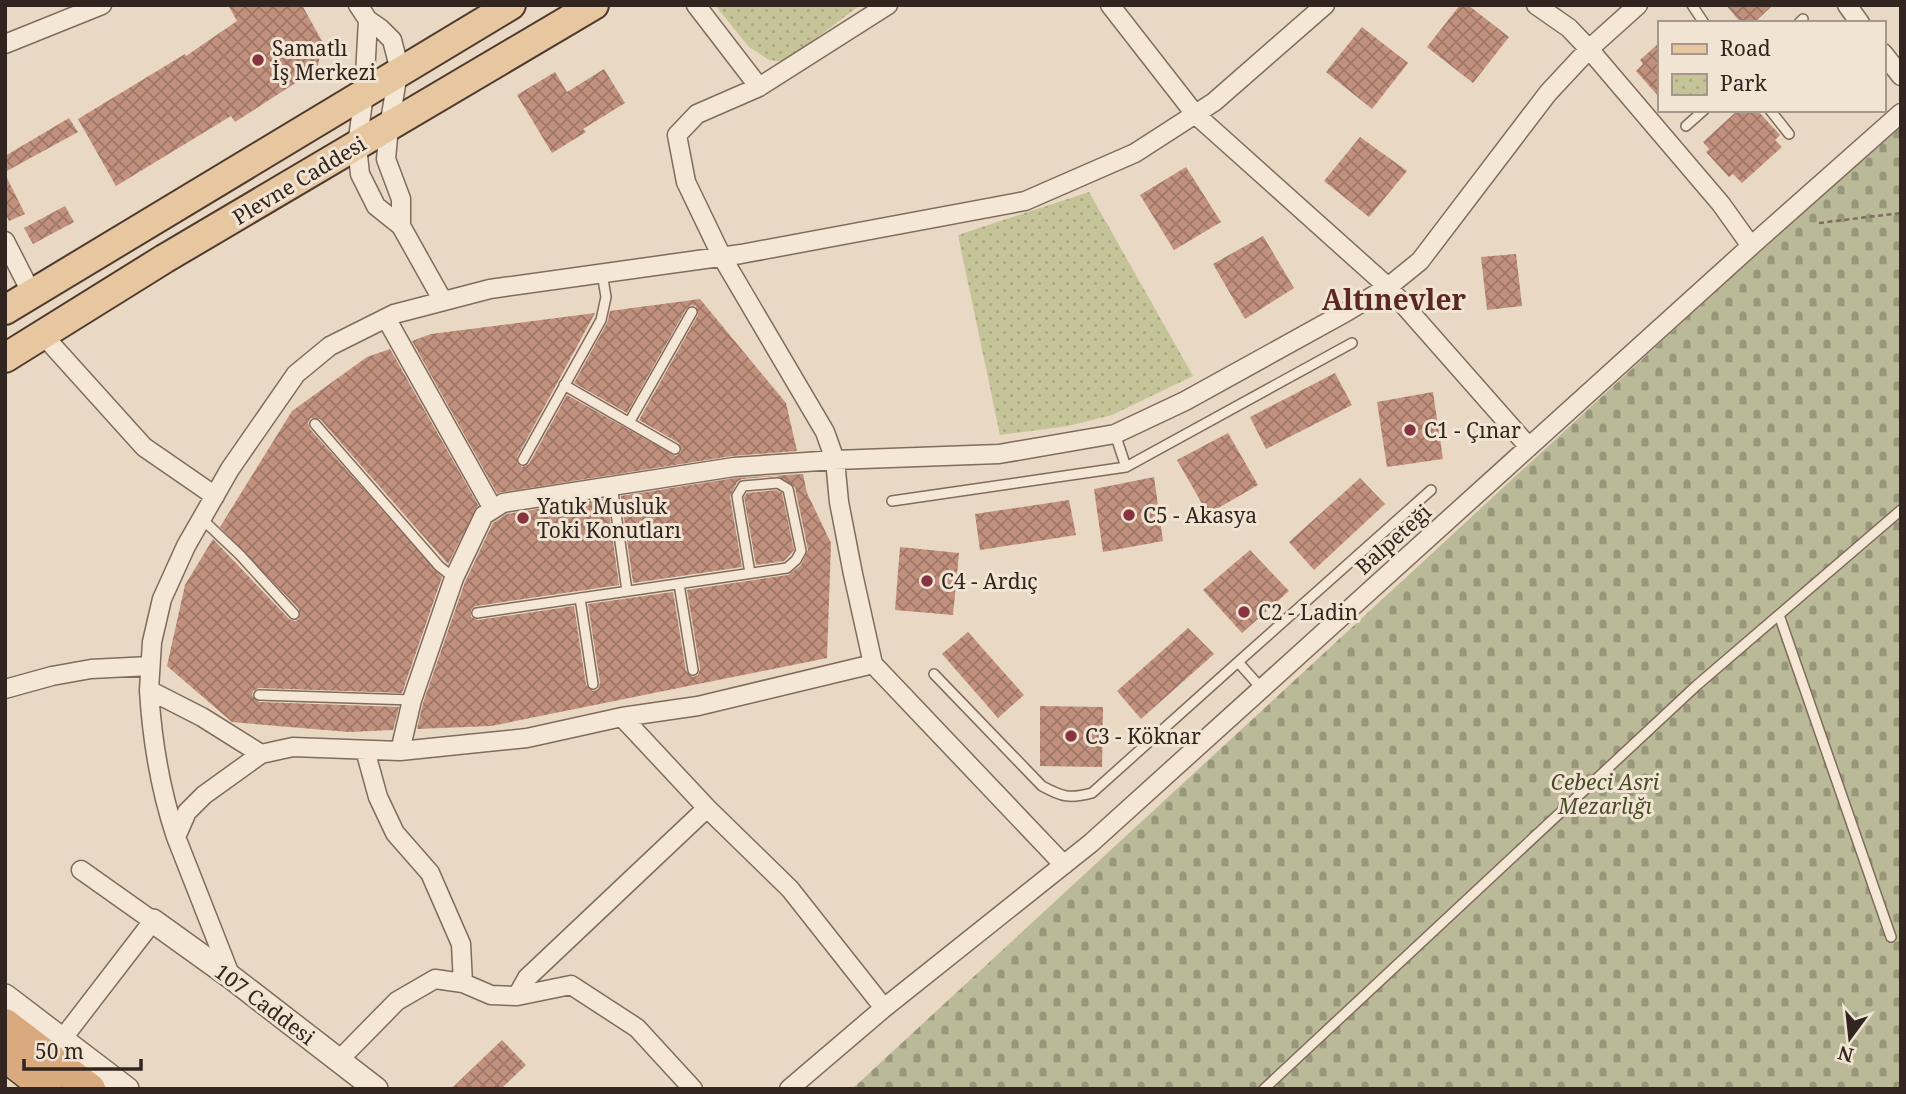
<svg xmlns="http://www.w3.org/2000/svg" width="1906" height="1094" viewBox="0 0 1906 1094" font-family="'Noto Serif',serif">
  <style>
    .cemetery { fill: url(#cemetery-stones) }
    .park { fill: url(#park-dots) }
    .building { fill: url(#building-cross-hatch) }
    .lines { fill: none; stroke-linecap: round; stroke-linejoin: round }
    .service-casing { stroke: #806b5d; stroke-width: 12 }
    .minor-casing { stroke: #806b5d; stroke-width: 21 }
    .tertiary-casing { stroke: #806b5d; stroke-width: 26 }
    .primary-casing { stroke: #4f3a30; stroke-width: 32 }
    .trunk-casing { stroke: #4f3a30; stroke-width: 33 }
    .path { stroke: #806b5d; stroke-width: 2.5; stroke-dasharray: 5 3.5; stroke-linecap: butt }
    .service { stroke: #f4e7d6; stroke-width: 9 }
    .minor { stroke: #f4e7d6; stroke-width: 18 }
    .tertiary { stroke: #f4e7d6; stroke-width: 23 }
    .primary { stroke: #e7c7a0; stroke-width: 28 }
    .trunk { stroke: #daaa7f; stroke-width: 30 }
    .poi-dot { fill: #883440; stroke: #f1e4d3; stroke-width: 2.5 }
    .labels { text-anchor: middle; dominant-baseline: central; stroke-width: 6; stroke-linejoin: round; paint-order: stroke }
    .poi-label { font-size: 21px; fill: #32251f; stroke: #f1e4d3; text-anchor: start }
    .street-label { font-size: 21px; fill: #32251f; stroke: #f1e4d3 }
    .park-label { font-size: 21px; font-style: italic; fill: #484c28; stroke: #f1e4d3 }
    .district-label { font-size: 28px; font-weight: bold; fill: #5a2723; stroke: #f1e4d3 }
  </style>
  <defs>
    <pattern id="cemetery-stones" width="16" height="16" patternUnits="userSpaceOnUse" patternTransform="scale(1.75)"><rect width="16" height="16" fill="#baba98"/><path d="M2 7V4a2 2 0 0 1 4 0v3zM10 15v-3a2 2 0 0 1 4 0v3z" fill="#98977b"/></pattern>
    <pattern id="park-dots" width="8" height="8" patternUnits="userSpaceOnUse" patternTransform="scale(1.75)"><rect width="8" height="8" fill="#c5c499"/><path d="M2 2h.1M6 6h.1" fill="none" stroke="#aaa883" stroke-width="1.8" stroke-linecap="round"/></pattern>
    <pattern id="building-cross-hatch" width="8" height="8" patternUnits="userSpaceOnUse" patternTransform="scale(1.75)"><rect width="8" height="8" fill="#c2917e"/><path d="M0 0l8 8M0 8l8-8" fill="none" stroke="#9e7667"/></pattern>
  </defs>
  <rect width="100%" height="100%" fill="#e8d8c4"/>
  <path class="cemetery" d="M1901,125V1089H852L1832,184Z"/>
  <path class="park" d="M715,5H860L785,62L769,60L749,47Z
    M1089,192L1193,376L1112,415L1068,426L1000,435L958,235Z"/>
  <path class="building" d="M228,5H302L323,43L317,69L235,122L231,116L116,186L78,119L185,54L186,56L237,21Z
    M1460,5H1468L1509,37L1473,83L1427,47Z
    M1726,5H1773L1754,23H1741Z
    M1362,27L1408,63L1372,109L1326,72Z
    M1659,43V97L1636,71L1643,64L1640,60Z
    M604,69L625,103L583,129L586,132L552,153L517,95L555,72L567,92Z
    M1738,110H1757L1780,135L1775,140L1782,147L1742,183L1733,174L1729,177L1706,152L1709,149L1703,142Z
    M69,118L78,132L5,172V156Z
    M1360,137L1407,171L1369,217L1324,181Z
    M1186,167L1221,222L1174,250L1140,195Z
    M5,174L25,214L9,221L5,213Z
    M65,206L74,222L33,244L24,228Z
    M1263,236L1294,288L1245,319L1213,264Z
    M1516,254L1522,306L1487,310L1481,257Z
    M700,299L786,403L797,451L732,456L497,493L412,341L431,334L595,313L517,457V463L522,467L529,464L567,395L676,456L681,452L679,443L639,420L698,315L696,306L691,305L686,309L627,413L574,383L607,323L610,311Z
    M390,349L478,505L448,564L320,419L311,418L308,422L310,429L442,577L402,693L259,688L253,691L252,695L259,702L399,707L393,730L349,732L232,722L167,666L185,585L213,539L289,619L295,621L299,619V609L220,527L292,411L367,357Z
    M1335,373L1352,405L1266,449L1250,417Z
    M1433,392L1443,459L1387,467L1377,402Z
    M1228,433L1258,485L1208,514L1177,460Z
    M803,474L807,493L831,543L827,658L491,726L417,729L423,703L465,582L493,523L507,514L607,498L619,585L476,606L471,610V617L478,620L574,606L586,685L593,691L598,689L600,683L588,604L673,592L686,671L693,677L698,675L700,669L687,590L788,575L801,565L808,550L795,487L777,476L742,479L737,482L730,497L742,567L633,583L621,496L735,478Z
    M1154,477L1163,541L1103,552L1094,489Z
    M1360,478L1385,504L1314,570L1289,542Z
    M776,490L782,493L794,550L784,561L756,565L744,497L747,493Z
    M1069,500L1076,535L980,550L975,514Z
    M900,547L959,553L953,615L895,610Z
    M1250,550L1289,591L1242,633L1203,590Z
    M1188,628L1214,654L1141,719L1117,691Z
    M968,632L1024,695L998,718L942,654Z
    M1040,706L1103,707L1102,767L1040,766Z
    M502,1040L526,1065L501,1089H451Z"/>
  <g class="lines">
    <g class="service-casing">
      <path id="service" d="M1692,5L1704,23
        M1799,23L1803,19
        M1770,110L1789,134
        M1686,126L1704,110
        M564,385L675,449
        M630,421L692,312
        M315,424L439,566L454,578
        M1115,434L1126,467L1352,343
        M523,460L601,320L606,297L602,273
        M612,485L627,591
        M892,501L1126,467
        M202,519L240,555L294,614
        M679,584L693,670
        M580,598L593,684
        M477,613L787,568L796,560L801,551L788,489L778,483L743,486L737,496L750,573
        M1779,615L1891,937
        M934,674L1042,786C1062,797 1070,799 1092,793L1238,662
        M1262,689L1238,662L1431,490
        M259,695L412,700
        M1264,1089L1696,686L1901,510"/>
    </g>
    <g class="minor-casing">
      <path id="minor" d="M358,5L368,20L381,29L392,40L399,67L389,127L386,159L401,199V226
        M696,5L759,87
        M1110,5L1195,114L1388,287L1529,447
        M1536,5L1569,28L1589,49L1721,204L1751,246L1901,113
        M1847,5L1860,23
        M368,20L364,94L357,146L360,174L376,206L401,226L443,301
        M5,44L102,5
        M1883,53L1901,76
        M5,241L32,294
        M386,318L493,509
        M43,335L144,447L215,496
        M873,664L853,574L839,502L835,460L825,432L722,257L686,182L677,135L697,114L759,87L888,5
        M5,689L52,676L91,669L150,666
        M149,690C152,740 160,789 176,837
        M622,717L707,808L790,889L884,1008
        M365,750L378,797L395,833L430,873L461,944L463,983
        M400,751L412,700L454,578L484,515L503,503L734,467L835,460L999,454L1115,434L1185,401L1346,312L1388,287L1420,261L1548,93L1589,49L1638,5
        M261,754L202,717L149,690L152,642L162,599L186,546L230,469L296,374L330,346L394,314L490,289L741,254L1025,201L1135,153L1214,102L1325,5
        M231,977L176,837L187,812L204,795L261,754L293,747L400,751L527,738L622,717L698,706L873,664L1064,865
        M517,996L527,978L707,808
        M63,1038L153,921L81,870
        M339,1060L397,1001L435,979L463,983L491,995L517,996L571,985L637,1028L693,1089
        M789,1089L884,1008L1091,843L1751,246"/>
    </g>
    <g class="tertiary-casing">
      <path id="tertiary" d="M153,921L231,977L376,1089
        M5,996L127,1089"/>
    </g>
    <g class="primary-casing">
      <path id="primary" d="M5,310L511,5
        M5,358L164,259L594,5"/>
    </g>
    <g class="trunk-casing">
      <path id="trunk" d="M5,1024L90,1089
        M5,1056L47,1089"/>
    </g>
    <path class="path" d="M1819,223L1901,213"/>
    <use href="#service" class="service"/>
    <use href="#minor" class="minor"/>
    <use href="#tertiary" class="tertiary"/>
    <use href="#primary" class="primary"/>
    <use href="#trunk" class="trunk"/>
  </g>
  <g class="poi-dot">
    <circle cx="258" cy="60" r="7"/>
    <circle cx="1410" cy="430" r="7"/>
    <circle cx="1129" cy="515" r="7"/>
    <circle cx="523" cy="518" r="7"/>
    <circle cx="927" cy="581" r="7"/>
    <circle cx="1244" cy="612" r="7"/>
    <circle cx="1071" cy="736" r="7"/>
  </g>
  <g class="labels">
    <g class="poi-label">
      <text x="272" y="48">Samatlı<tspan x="272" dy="24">İş Merkezi</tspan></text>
      <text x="1424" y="430">C1 - Çınar</text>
      <text x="537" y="506">Yatık Musluk<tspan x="537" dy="24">Toki Konutları</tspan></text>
      <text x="1143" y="515">C5 - Akasya</text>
      <text x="941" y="581">C4 - Ardıç</text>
      <text x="1258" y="612">C2 - Ladin</text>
      <text x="1085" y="736">C3 - Köknar</text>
    </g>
    <g class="street-label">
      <text transform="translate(299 180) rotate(-31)">Plevne Caddesi</text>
      <text transform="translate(1393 539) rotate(-42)">Balpeteği</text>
      <text transform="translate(265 1004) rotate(37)">107 Caddesi</text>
    </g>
    <g class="park-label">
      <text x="1605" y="782">Cebeci Asri<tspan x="1605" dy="24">Mezarlığı</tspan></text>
    </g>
    <g class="district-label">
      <text x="1394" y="299">Altınevler</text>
    </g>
  </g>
  <rect width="1906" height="1094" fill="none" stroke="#32251f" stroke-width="14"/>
  <rect x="1658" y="21" width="228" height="91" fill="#f1e4d3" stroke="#a5988b" stroke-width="2"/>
  <rect x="1672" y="44" width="35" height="10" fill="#e7c7a0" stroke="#a5988b" stroke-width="2"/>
  <text x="1720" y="56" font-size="21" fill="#32251f">Road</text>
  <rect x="1672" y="74" width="35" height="21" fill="url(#park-dots)" stroke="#a5988b" stroke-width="2"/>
  <text x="1720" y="91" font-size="21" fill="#32251f">Park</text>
  <g transform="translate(1850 1038) rotate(195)" stroke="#f1e4d3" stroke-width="5" paint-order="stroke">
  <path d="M0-5L12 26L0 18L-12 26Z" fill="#32251f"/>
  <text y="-10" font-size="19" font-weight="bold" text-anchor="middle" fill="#32251f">N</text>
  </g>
  <path d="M24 1059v10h117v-10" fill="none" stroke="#32251f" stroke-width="3.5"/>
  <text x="35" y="1059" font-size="21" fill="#32251f" stroke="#f1e4d3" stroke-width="5" paint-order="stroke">50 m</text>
</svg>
